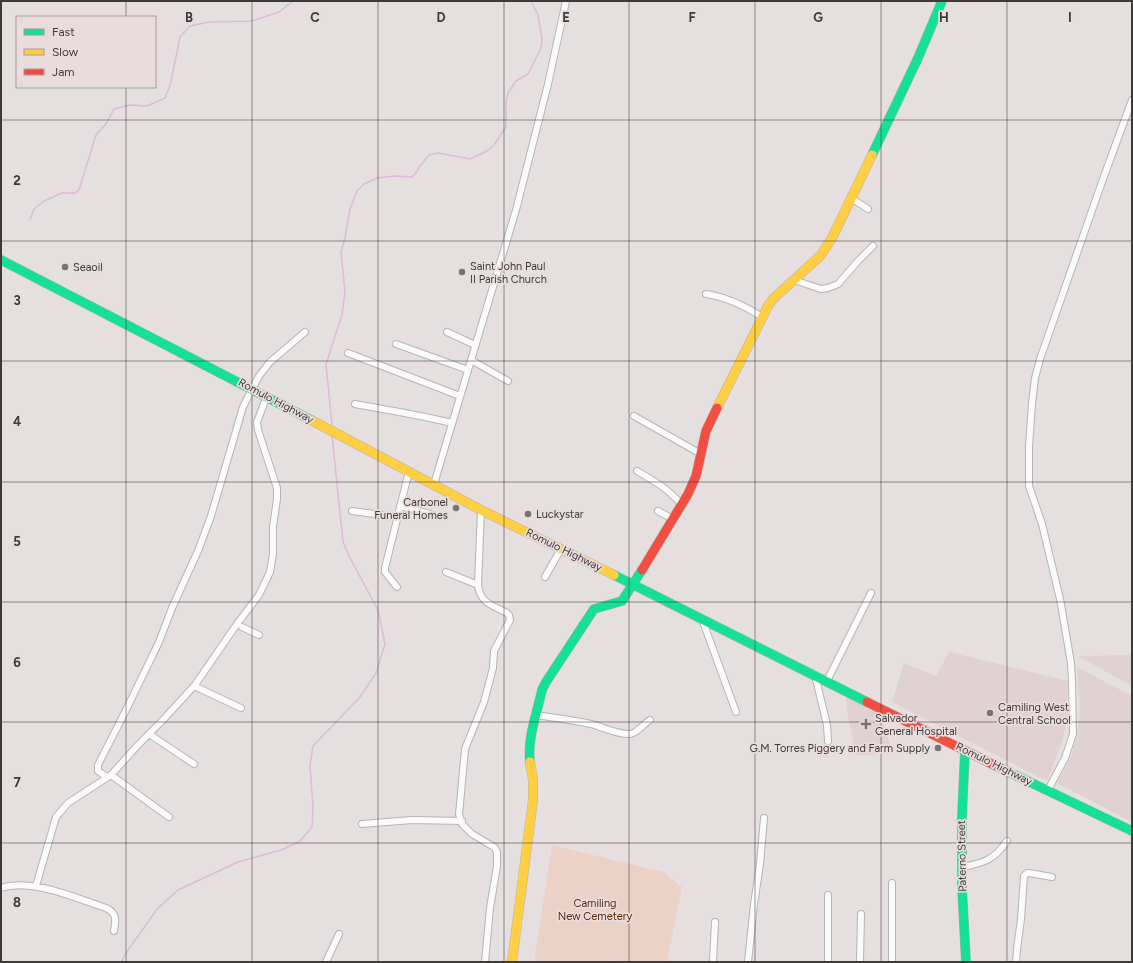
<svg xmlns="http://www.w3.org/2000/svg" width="1133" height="963" viewBox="0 0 1133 963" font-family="Figtree,sans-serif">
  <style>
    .built { fill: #e0d1d3 }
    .green { fill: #ecd1c6 }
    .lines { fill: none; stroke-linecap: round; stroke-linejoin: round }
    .stream { stroke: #debad8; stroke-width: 1.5 }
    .street-casing { stroke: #b9b3b4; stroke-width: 8 }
    .fast-casing { stroke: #b9b3b4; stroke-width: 10 }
    .slow-casing { stroke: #b9b3b4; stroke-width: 10 }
    .jam-casing { stroke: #b9b3b4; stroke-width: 10 }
    .street { stroke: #fbfafa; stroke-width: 6 }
    .fast { stroke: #16e098; stroke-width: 9 }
    .slow { stroke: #ffcf43; stroke-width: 9 }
    .jam { stroke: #f24e42; stroke-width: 9 }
    .grid { fill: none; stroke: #3f3a3a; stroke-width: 1; stroke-opacity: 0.55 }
    .poi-dot { fill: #797474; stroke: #e9dcdd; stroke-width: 1.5 }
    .labels { text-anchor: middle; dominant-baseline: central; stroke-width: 3.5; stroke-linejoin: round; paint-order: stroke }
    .poi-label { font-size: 11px; fill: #3f3a3a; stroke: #e9dcdd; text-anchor: start }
    .street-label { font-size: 11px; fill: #3f3a3a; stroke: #e9dcdd }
    .park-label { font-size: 11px; fill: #5d2804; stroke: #e9dcdd }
    .grid-label { font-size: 13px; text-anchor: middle; font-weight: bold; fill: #3f3a3a; stroke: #e9dcdd; stroke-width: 3.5; stroke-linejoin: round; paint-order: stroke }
  </style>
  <rect width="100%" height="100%" fill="#e6dfe0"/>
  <path class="built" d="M949,652L1068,681L1066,724L1062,742L1047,781L892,702L904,663L936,676Z
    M1132,655V686L1078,656Z
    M1077,667L1132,696V822L1057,783L1070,759L1078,734L1080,708Z
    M845,694L885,713L882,719L892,749L874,755H856L848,717Z"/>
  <path class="green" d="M552,845L663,872L682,887L667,962H622L608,960L607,962H534Z"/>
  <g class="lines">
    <path class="stream" d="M30,219L34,209L44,201L62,193H75L79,190L96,135L106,124L114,109L130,105L147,106L165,98L170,86L180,37L190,26L209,22L252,21L279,12L293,1
      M332,425L326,364L342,315L345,291L341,252L345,238L350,209L357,191L364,184L377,178L395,176L412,177L415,174L420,166L429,155L438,153L470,159L487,151L494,145L506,127V102L508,93L516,81L528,74L541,48L542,39L538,15L531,1
      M121,962L128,950L158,908L178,890L238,862L281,850L299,842L312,827L313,807L310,765L313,746L360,697L376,673L385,644L378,610L350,558L343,542L332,435"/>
    <g class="street-casing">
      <path id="street" d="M851,198L868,209
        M794,280L821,289L828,288L838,284L858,261L873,246
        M706,294C726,297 745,306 762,317
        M447,332L475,345
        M396,344L468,370
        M348,353L460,396
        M471,360L508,381
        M355,404C387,410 420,415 452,423
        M634,416L701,454
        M637,471C656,482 667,488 682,505
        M434,484L516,210L548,84L566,1
        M400,506L430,514
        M481,510L478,585C480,603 492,605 507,613L509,615L510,620L494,651L493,668L484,702L465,749L460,804L459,814L462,824L472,834L494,847L497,852V866L490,908L485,962
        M352,511L397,517
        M658,511L673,519
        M446,572L478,585
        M545,577L561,549
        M397,587L385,572V568L409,471
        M702,619L736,712
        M242,627L259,635
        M815,675L827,725L828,741
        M827,681L871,593
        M194,686L241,708
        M536,715C555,718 573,720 591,724C603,727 618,735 630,734C638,733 643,724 650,720
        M149,734L194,764
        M111,775L169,817
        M107,777L98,771V765L127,708L159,642L172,608L198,551L211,516L243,407L252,389L259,376L270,362L305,332
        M1048,790L1065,758L1073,734L1072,681L1071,663L1060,599L1042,524L1029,486V446L1032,403L1035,378L1040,359L1103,179L1132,100
        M362,824L412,820L462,821
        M962,867C984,863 994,860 1007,841
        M36,886L56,817L68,803L111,775L138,745L161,722L195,685L237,624L259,595L270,572L273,554V527L277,499V488L258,430L257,422L267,396
        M1,888C33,878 75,898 106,908C117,913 116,920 114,931
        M326,962L339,934
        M713,962L715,922
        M748,962L754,904L760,864L764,818
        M828,962V895
        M860,962L861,914
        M892,962V883
        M1016,962L1017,949L1021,919L1024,876L1027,873H1029L1052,877"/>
    </g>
    <g class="fast-casing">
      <path id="fast" d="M872,155L918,58L942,1
        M1,260L311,420
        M614,575L867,702
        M965,751L962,816V887L966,962
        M530,762C527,739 537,713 542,690L546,682L594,609L622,601L642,570
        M994,765L1132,831"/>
    </g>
    <g class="slow-casing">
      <path id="slow" d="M717,408L768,306L773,299L821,255L832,238L872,155
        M311,420L481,510L614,575
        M512,962L533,800V780L530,762"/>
    </g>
    <g class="jam-casing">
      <path id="jam" d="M642,570L688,494L696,476L706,431L717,408
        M867,702L994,765"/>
    </g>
    <use href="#street" class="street"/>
    <use href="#fast" class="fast"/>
    <use href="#slow" class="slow"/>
    <use href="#jam" class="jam"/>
  </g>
  <path class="grid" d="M126,1V17M252,1V962M378,1V962M504,1V962M629,1V962M755,1V962M881,1V962M1007,1V962M126,87V962M1,120H1132M1,241H1132M1,361H1132M1,482H1132M1,602H1132M1,722H1132M1,843H1132"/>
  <g class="poi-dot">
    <circle cx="65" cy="267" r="4"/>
    <circle cx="462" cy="272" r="4"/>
    <circle cx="456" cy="508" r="4"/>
    <circle cx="528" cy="514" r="4"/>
    <circle cx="990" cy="713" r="4"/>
    <path d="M864 718h4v4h4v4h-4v4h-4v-4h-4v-4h4z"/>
    <circle cx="938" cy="748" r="4"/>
  </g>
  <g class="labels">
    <g class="poi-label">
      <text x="470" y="266">Saint John Paul<tspan x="470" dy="13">II Parish Church</tspan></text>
      <text x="73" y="267">Seaoil</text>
      <text x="448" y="502" text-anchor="end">Carbonel<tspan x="448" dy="13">Funeral Homes</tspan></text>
      <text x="536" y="514">Luckystar</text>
      <text x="998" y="707">Camiling West<tspan x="998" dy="13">Central School</tspan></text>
      <text x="875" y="718">Salvador<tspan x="875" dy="13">General Hospital</tspan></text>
      <text x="930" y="748" text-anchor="end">G.M. Torres Piggery and Farm Supply</text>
    </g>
    <g class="street-label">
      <text transform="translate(276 401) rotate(28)">Romulo Highway</text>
      <text transform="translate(564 550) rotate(26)">Romulo Highway</text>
      <text transform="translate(994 764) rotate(26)">Romulo Highway</text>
      <text transform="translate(962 856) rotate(-91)">Paterno Street</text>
    </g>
    <g class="park-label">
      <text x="595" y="903">Camiling<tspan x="595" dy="13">New Cemetery</tspan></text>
    </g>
  </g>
  <g class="grid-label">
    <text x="189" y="22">B</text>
    <text x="315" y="22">C</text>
    <text x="441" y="22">D</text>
    <text x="566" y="22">E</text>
    <text x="692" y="22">F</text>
    <text x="818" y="22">G</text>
    <text x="944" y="22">H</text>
    <text x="1070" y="22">I</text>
    <text x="17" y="185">2</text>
    <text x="17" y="305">3</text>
    <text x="17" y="426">4</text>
    <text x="17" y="546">5</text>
    <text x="17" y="667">6</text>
    <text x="17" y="787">7</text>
    <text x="17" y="907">8</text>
  </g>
  <rect width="1133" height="963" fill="none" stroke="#3f3a3a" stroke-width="4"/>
  <rect x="16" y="16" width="140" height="72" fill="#e9dcdd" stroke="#a59b9c"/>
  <rect x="24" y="29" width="20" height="6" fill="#16e098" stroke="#a59b9c"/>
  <text x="52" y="36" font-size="12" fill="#3f3a3a">Fast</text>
  <rect x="24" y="49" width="20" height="6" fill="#ffcf43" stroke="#a59b9c"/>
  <text x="52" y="56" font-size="12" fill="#3f3a3a">Slow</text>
  <rect x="24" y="69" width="20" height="6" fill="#f24e42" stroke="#a59b9c"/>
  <text x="52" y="76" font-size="12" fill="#3f3a3a">Jam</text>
</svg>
